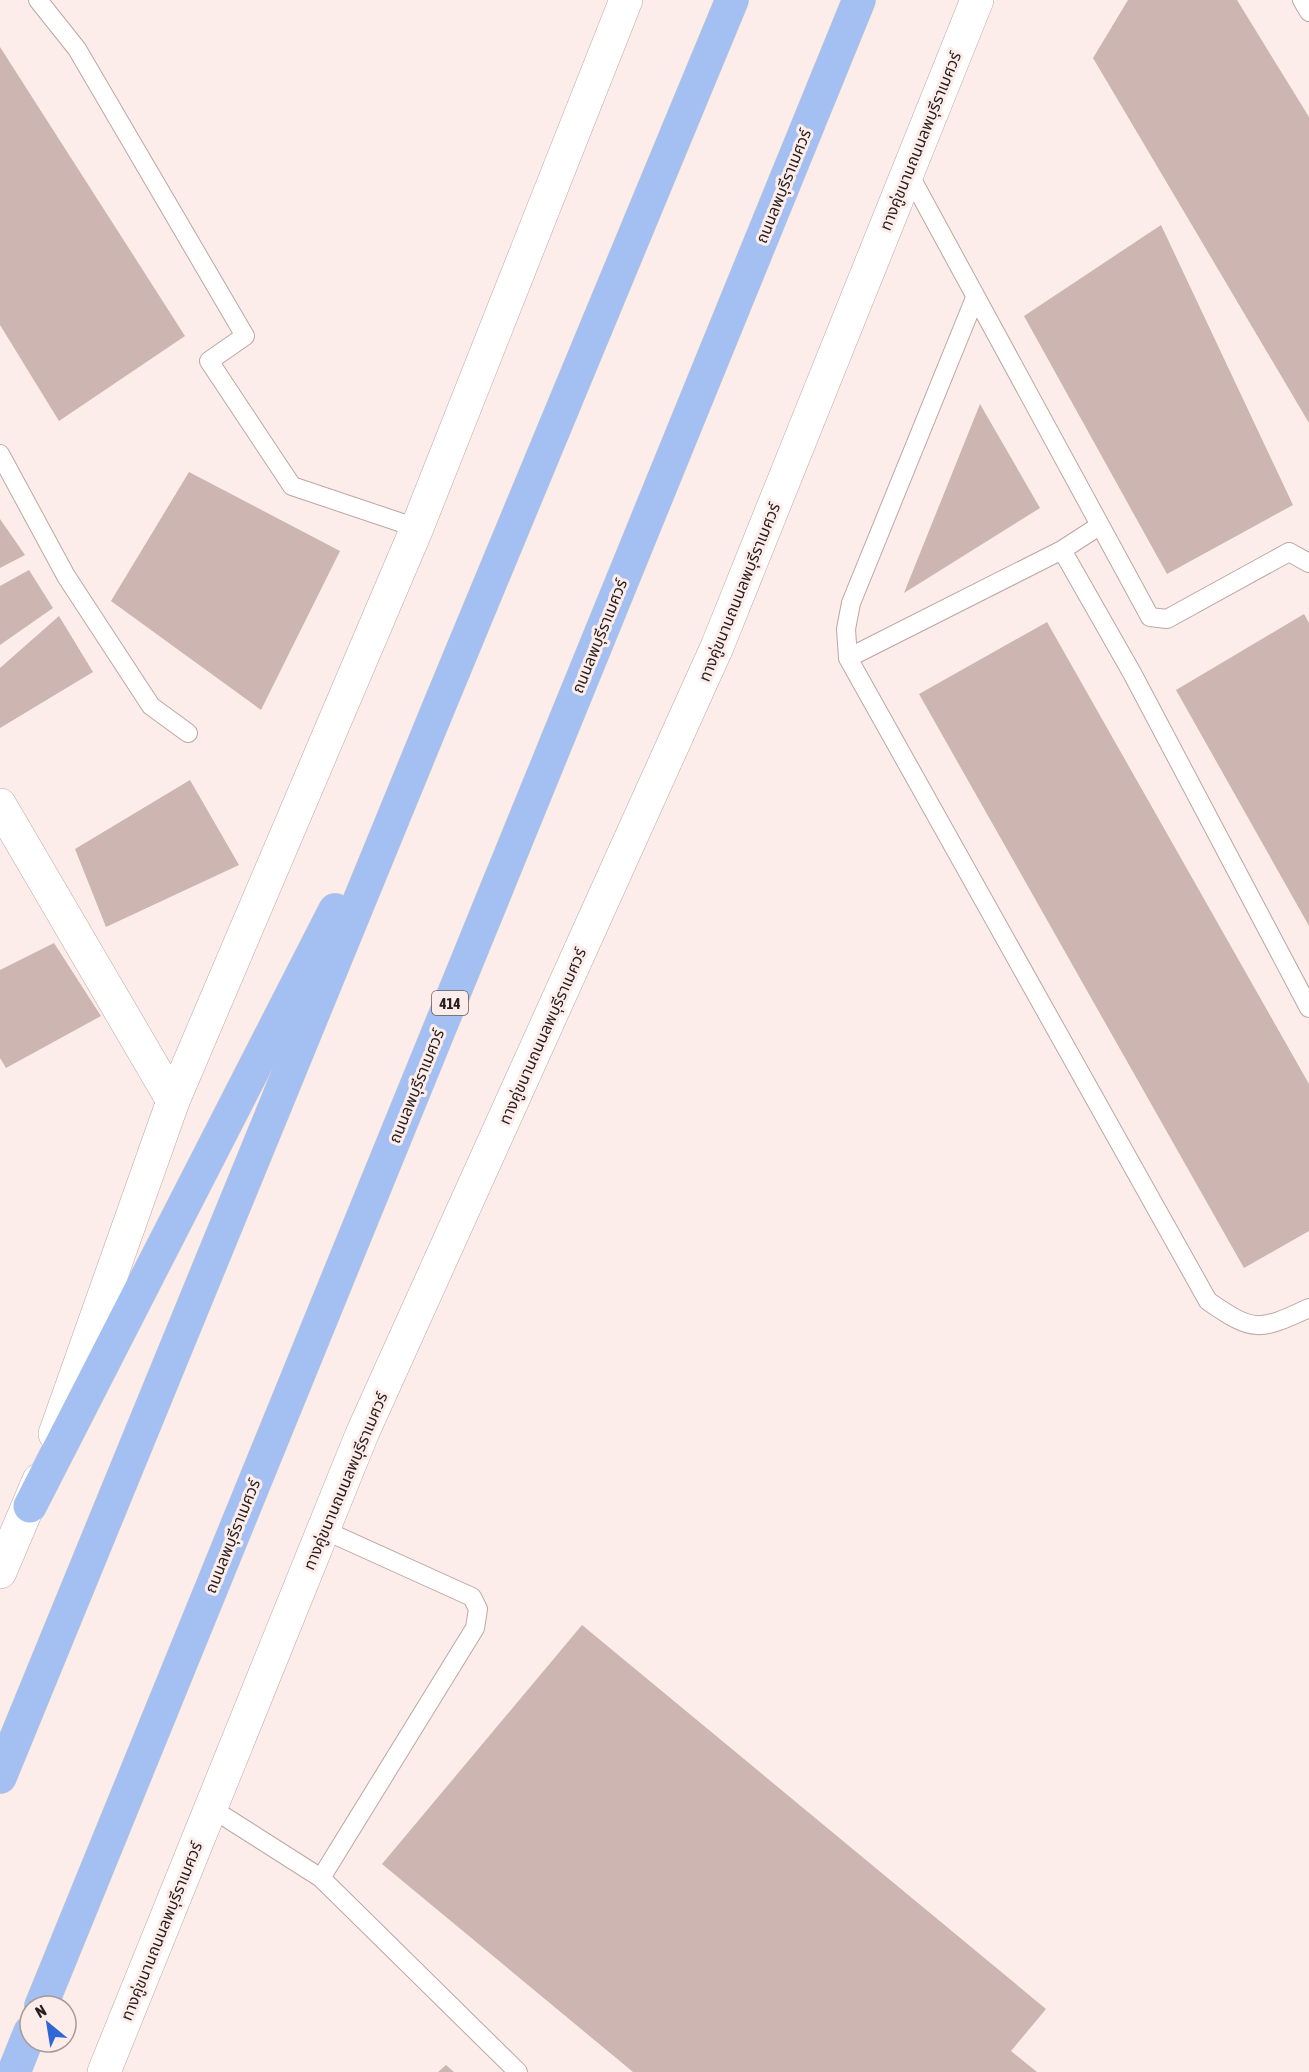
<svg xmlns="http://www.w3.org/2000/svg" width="1309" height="2072" viewBox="0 0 1309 2072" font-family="'Asap Condensed','Noto Sans Thai',sans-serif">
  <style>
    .building { fill: #cdb5b1 }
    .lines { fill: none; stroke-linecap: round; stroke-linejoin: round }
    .lane-casing { stroke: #bda6a2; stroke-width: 20 }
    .street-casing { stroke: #bda6a2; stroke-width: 34 }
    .secondary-casing { stroke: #bda6a2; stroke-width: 34 }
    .primary-casing { stroke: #cfcecd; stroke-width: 34 }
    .lane { stroke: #fff; stroke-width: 18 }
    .street { stroke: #fff; stroke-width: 33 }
    .secondary { stroke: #fff; stroke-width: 33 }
    .primary { stroke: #a4bff2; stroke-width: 33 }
    .labels { text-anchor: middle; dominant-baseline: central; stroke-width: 6; stroke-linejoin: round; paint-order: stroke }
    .shield { fill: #fcedeb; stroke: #675c5a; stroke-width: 1.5 }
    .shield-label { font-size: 15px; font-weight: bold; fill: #271e1c }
    .street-label { font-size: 16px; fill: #271e1c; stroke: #fcedeb }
  </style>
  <rect width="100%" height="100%" fill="#fcedeb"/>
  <path class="building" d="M1128,0H1237L1309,117V423L1093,58Z
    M0,47L185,336L59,421L0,325Z
    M1161,225L1293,505L1167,574L1024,316Z
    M980,404L1040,508L904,593Z
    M189,472L340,551L261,710L111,601Z
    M0,519L25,555L0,568Z
    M29,570L53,608L0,645V586Z
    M1304,614L1309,623V926L1176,690Z
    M59,616L93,672L0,728V668Z
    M1047,622L1309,1084V1231L1244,1268L919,694Z
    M190,780L239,865L106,927L75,849Z
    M54,943L101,1016L6,1068L0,1058V970Z
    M582,1625L1046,2009L1011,2051L1037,2072H633L382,1864Z
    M446,2065L454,2072H438Z"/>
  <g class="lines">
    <g class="lane-casing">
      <path id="lane" d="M38,0L77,49L245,336L209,361L292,486L417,528
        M1302,0L1309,12
        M908,172L1150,617L1167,619L1289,552L1309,563
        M975,298L851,603L846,629L848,658L1208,1301C1254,1333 1259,1331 1309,1308
        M0,454L66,576L151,706L188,733
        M1062,550L1132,673L1309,1008
        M848,658L1062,550L1099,526
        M211,1808L321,1878L518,2072
        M321,1878L475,1628L478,1609L472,1597L324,1530"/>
    </g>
    <g class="street-casing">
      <path id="street" d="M0,805L173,1101"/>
    </g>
    <g class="secondary-casing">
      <path id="secondary" d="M55,1434L173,1101L417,528L626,0
        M0,1572L39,1480
        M104,2072L362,1434L717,647L977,0"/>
    </g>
    <g class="primary-casing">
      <path id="primary" d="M30,1506L335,910
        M0,1777L440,704L732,0
        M41,2006L859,0
        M14,2072L30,2032"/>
    </g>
    <use href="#lane" class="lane"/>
    <use href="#street" class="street"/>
    <use href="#secondary" class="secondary"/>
    <use href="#primary" class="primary"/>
  </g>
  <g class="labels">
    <rect class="shield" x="432" y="991" width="36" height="24" rx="4.5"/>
    <g class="shield-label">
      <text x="450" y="1003">414</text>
    </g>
    <g class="street-label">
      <text transform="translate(920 141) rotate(-68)">ทางคู่ขนานถนนลพบุรีราเมศวร์</text>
      <text transform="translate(783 186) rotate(-68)">ถนนลพบุรีราเมศวร์</text>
      <text transform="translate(739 592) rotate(-68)">ทางคู่ขนานถนนลพบุรีราเมศวร์</text>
      <text transform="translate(599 636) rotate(-68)">ถนนลพบุรีราเมศวร์</text>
      <text transform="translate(542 1036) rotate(-66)">ทางคู่ขนานถนนลพบุรีราเมศวร์</text>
      <text transform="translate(416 1086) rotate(-68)">ถนนลพบุรีราเมศวร์</text>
      <text transform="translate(345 1481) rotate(-67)">ทางคู่ขนานถนนลพบุรีราเมศวร์</text>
      <text transform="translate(232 1536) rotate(-68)">ถนนลพบุรีราเมศวร์</text>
      <text transform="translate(161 1931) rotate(-68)">ทางคู่ขนานถนนลพบุรีราเมศวร์</text>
    </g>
  </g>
  <g transform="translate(48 2024) rotate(330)"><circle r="28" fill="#fcedeb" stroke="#a79a98" stroke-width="1.5"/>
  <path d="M0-4.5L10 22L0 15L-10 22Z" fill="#3066d5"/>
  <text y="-9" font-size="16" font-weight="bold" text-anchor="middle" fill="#271e1c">N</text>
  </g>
</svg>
